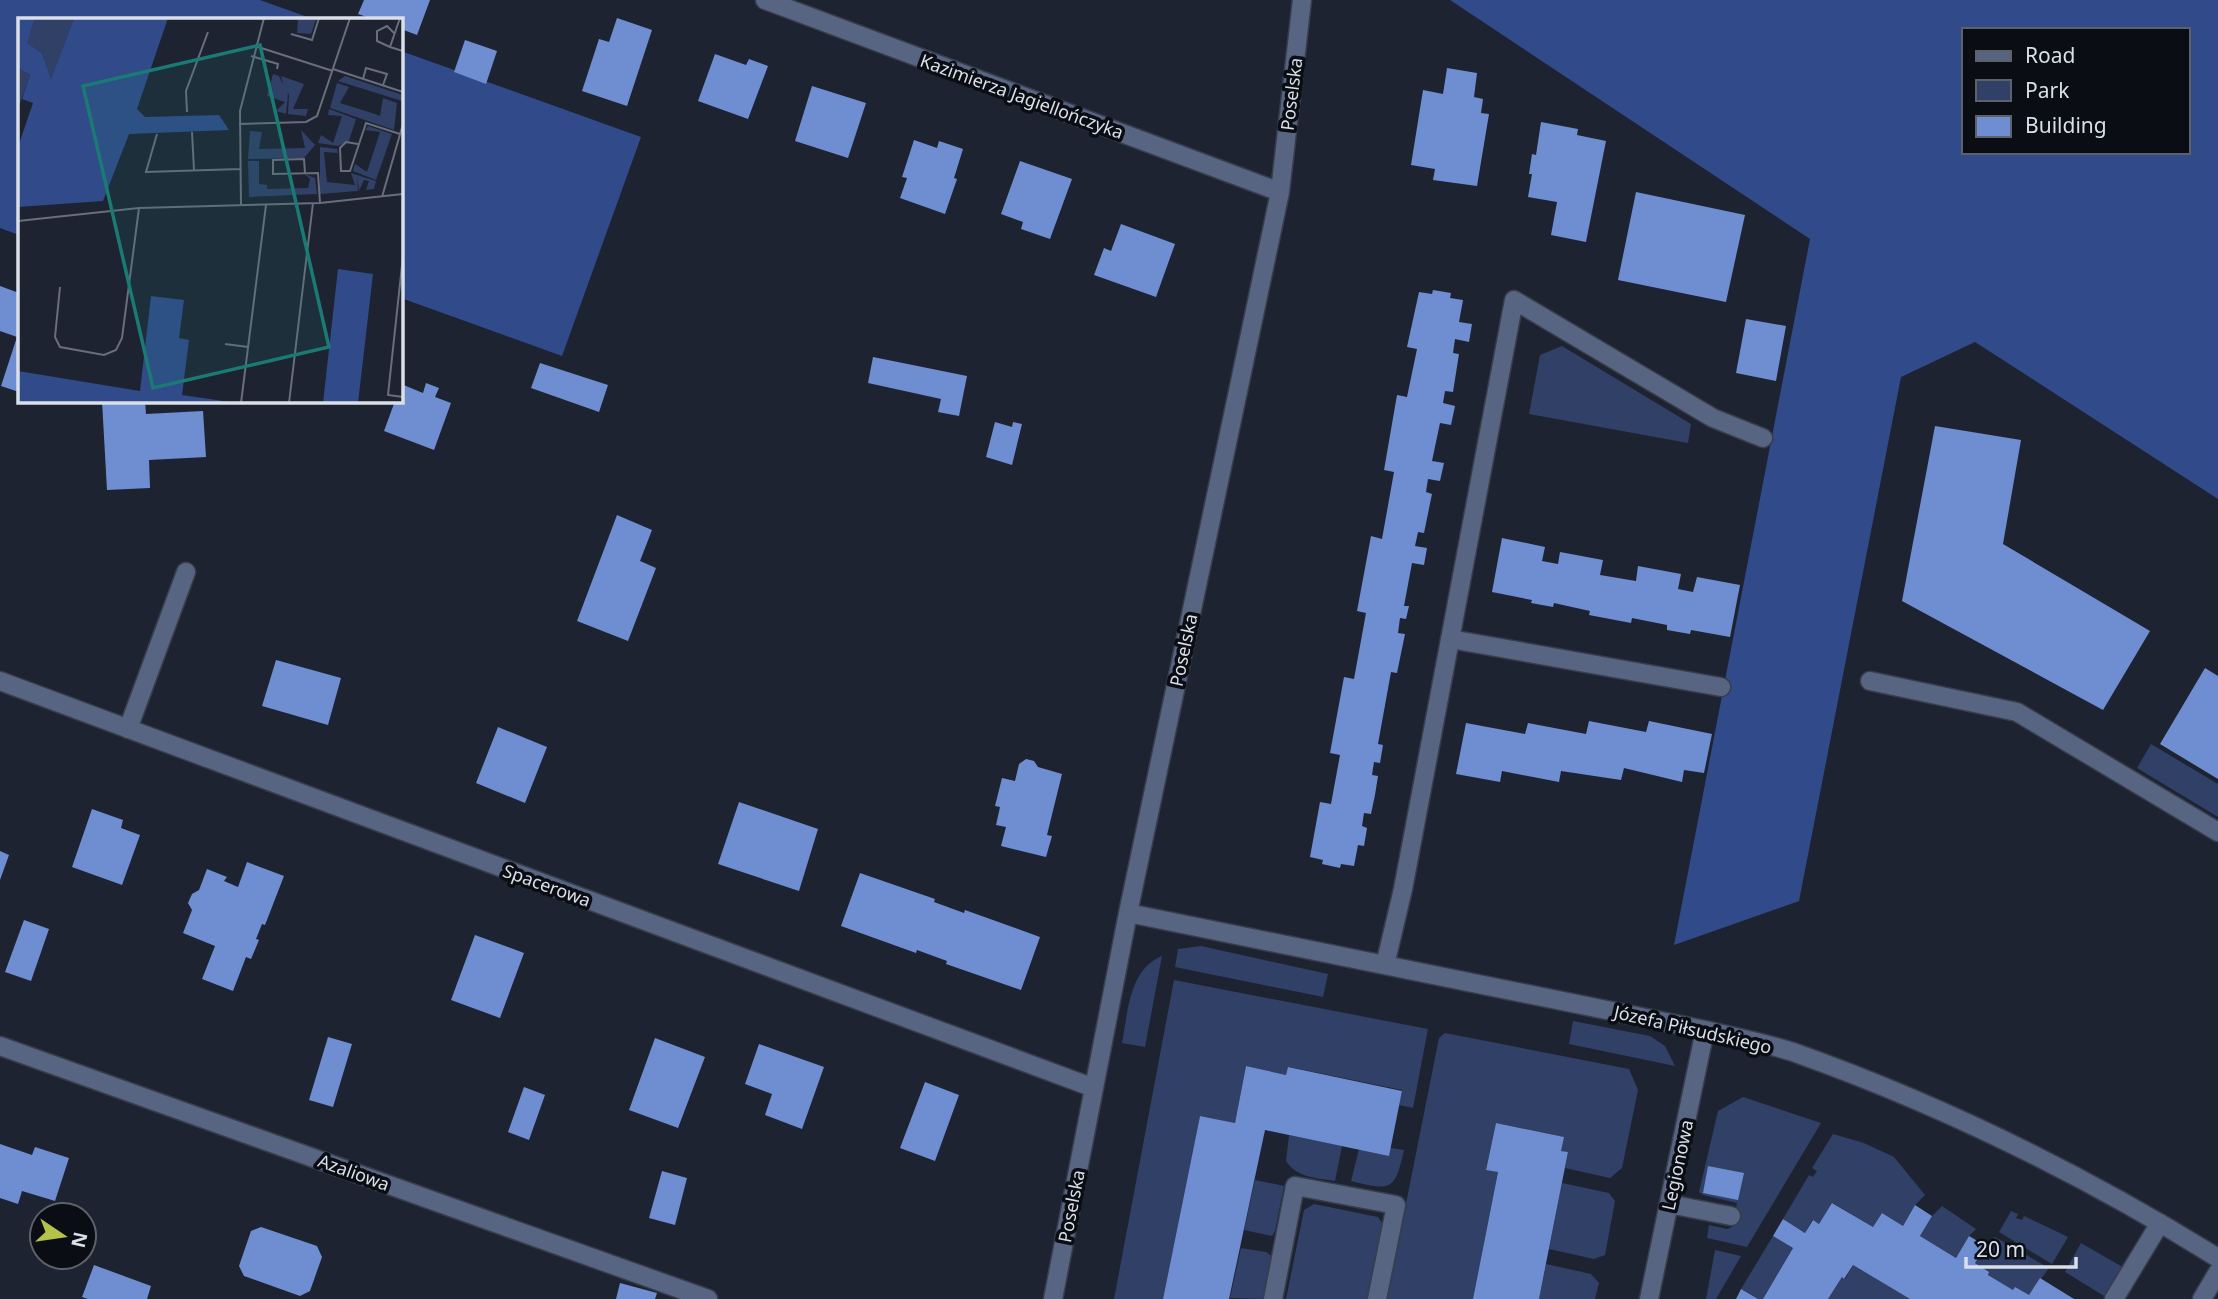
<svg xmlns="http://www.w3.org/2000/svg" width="2218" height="1299" viewBox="0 0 2218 1299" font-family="'Noto Sans',sans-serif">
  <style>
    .green { fill: #304067 }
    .forest { fill: #314a89; fill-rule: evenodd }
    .building { fill: #6f8ed2 }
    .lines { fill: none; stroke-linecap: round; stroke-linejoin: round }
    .minor-casing { stroke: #373d4b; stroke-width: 21 }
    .minor { stroke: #586582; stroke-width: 18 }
    .labels { text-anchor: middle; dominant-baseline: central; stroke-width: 7; stroke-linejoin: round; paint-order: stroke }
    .street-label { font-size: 18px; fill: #dadfe8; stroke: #0a0d13 }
    .inset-road { fill: none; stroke: #696e7a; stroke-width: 2 }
    .view { fill: #197b74; fill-opacity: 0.15; stroke: #197b74; stroke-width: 3.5 }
    .inset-edge { fill: none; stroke: #dadfe8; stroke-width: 3.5 }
  </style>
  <rect width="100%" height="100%" fill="#1d2331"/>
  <path class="green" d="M1562,346L1691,424L1688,443L1529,414L1540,355Z
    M2151,744L2218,784V817L2137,768Z
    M1201,946L1328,974L1323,997L1175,967L1178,949Z
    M1162,956L1145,1047L1122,1043C1128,1012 1129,969 1162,956Z
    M1174,980L1428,1029L1413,1108L1399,1105L1402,1090L1289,1067L1286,1075L1246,1066L1235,1123L1200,1116L1163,1299H1114Z
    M1573,1021L1650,1036L1665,1046L1675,1066L1569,1044Z
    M1445,1033L1629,1069L1638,1090L1622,1168L1610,1178L1565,1168L1568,1153L1561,1151L1563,1137L1496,1123L1486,1169L1498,1172L1473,1299H1387L1439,1038Z
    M1743,1097L1821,1123L1747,1247L1707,1238L1709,1225L1727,1229L1732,1227L1737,1203L1703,1195L1699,1192L1718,1111Z
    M1833,1134L1864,1143L1894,1157L1925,1195L1915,1205L1903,1226L1882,1213L1873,1227L1833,1203L1819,1224L1812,1220L1805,1233L1783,1219L1809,1175L1813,1177L1817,1171L1812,1168Z
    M1289,1135L1342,1146L1335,1181C1317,1178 1297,1178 1286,1161Z
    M1390,1148L1404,1150C1395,1191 1391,1191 1351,1181L1359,1149Z
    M1255,1180L1284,1186L1275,1231L1272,1236L1244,1230Z
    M1562,1183L1609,1193L1615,1201L1605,1255L1594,1259L1549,1249Z
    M1314,1204L1378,1217L1384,1226L1370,1299H1286L1304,1210Z
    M1942,1206L1976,1229L1969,1236L1956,1258L1920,1236L1932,1216Z
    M2011,1211L2018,1214L2016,1218L2022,1220L2024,1216L2068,1237L2052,1264L1999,1232Z
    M1773,1236L1793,1248L1763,1299H1758L1741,1289Z
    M1995,1237L2049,1268L2029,1295L2013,1290L1988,1275L1989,1272L1975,1263L1986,1246Z
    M2081,1243L2126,1269L2109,1299L2065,1272Z
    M1241,1248L1266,1252L1273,1257L1265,1299L1230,1298Z
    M1715,1250L1741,1256L1716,1299H1706Z
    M1546,1264L1591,1274L1599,1283L1595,1299H1539Z
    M1853,1265L1910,1299H1828L1842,1277L1845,1279Z"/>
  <path class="forest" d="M0,0H260L313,19H19V235L0,228Z
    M1450,0H2218V499L1975,342L1901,377L1799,901L1674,945L1810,239ZM1964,30H2188V152H1964Z
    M401,51L641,137L562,356L401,298Z"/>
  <path class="building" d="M364,0H430L417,35L401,29V19H373L358,14Z
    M617,18L652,30L627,106L582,91L599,39L609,42Z
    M465,40L497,51L486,84L454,72Z
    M715,54L746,65L749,59L768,66L748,119L698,101Z
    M1447,68L1477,73L1474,97L1483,99L1481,113L1489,114L1477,186L1433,180L1435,169L1411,165L1423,90L1443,94Z
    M812,86L866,103L848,158L795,141Z
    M1541,122L1578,129L1577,135L1606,141L1586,242L1551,235L1557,202L1528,197L1532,174H1529L1532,154L1536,155Z
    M914,140L937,148L939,141L963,149L954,178L957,179L945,214L900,198L907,178L902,177Z
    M1020,161L1072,179L1050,239L1021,229L1023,222L1001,214Z
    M1636,192L1745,215L1726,302L1618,280Z
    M1121,224L1175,244L1156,297L1094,275L1104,248L1111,251Z
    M0,286L19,293V392L1,386L17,337L0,331Z
    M1433,290L1451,293L1450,298L1463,300L1459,322L1472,324L1469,342L1455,339L1453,353L1459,354L1453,392L1445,391L1443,403L1455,406L1451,425L1440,423L1432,461L1444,463L1440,481L1428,479L1426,492L1432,494L1424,533L1418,532L1415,546L1427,548L1424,565L1412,563L1404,606H1409L1406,619L1400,618L1398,633L1405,634L1397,673L1391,672L1378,744L1383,745L1380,763L1374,762L1372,775L1378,776L1375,795L1371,814L1364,813L1362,826L1367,828L1364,846L1358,845L1354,866L1341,864L1340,868L1322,864L1323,860L1310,857L1320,802L1331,804L1340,755L1330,753L1344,677L1354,679L1366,613L1357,611L1371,536L1382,539L1394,472L1384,470L1397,395L1407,397L1417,349L1407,347L1419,292L1432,294Z
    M1746,319L1786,326L1776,381L1736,373Z
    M873,357L967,376L959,416L938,412L941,399L868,383Z
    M540,363L608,385L599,412L531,388Z
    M426,383L439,388L435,397L451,403L434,450L384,431L395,401H401V384L423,393Z
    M102,401H145L146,414L203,411L206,457L149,460L150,488L107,490Z
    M995,422L1012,427L1013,422L1022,424L1012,465L986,457Z
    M1935,426L2021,440L2003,544L2150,631L2103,710L1902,601Z
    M617,515L652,530L640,561L656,568L628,641L577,621Z
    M1502,538L1545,547L1542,561L1558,564L1560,552L1603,560L1600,575L1636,581L1638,566L1681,574L1678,589L1693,592L1697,577L1740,585L1730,637L1691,630L1690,634L1667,630V625L1632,618L1631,623L1589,615L1590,611L1554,603L1553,607L1531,603L1532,600L1492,592Z
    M276,660L341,678L328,725L262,706Z
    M2205,668L2218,676V779L2160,744Z
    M1589,721L1646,732L1649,721L1712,734L1704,773L1684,770L1682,782L1624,768L1621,780L1561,771L1559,782L1502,771L1500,782L1456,774L1466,723L1525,734L1528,723L1586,734Z
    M498,727L547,747L525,803L476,783Z
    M1026,759L1034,761L1038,767L1062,774L1047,835L1052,836L1046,857L1001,846L1006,827L996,825L1000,807L995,806L1002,778L1015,781L1019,764Z
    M739,802L818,829L799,891L718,864Z
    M92,809L123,820L121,828L140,835L122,885L72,867Z
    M0,851L9,855L0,880Z
    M247,862L284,876L265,925L262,924L256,939L259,940L251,959L246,957L233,991L202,979L215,946L183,933L192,910L188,903L192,894L199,890L207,869L227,877L224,881L238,887Z
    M860,873L935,899L934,902L964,913L965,910L1040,937L1021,990L946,964L947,961L917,950L916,953L841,926Z
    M24,920L49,929L31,981L5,972Z
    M475,935L524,953L500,1018L451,1000Z
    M328,1037L352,1044L333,1107L309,1100Z
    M655,1038L705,1057L678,1128L629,1110Z
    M759,1044L824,1067L802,1129L765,1115L772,1094L745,1084Z
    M1246,1066L1286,1075L1288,1067L1402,1091L1389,1156L1265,1130L1229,1299H1163L1200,1116L1235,1123Z
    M925,1082L959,1095L935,1161L900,1148Z
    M524,1087L545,1095L529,1140L508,1132Z
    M1496,1123L1564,1137L1561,1151L1568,1152L1539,1299H1473L1498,1172L1486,1170Z
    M0,1144L32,1155L35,1147L69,1158L55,1201L22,1191L18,1204L0,1198Z
    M1708,1166L1744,1173L1738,1200L1703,1193Z
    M662,1171L687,1178L675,1225L649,1218Z
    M1832,1203L1873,1227L1882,1213L1903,1226L1915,1205L1932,1216L1920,1236L1956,1258L1969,1236L1986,1246L1975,1263L1989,1272L1988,1275L2013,1290L2015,1287L2029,1295L2040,1278L2074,1299H1910L1853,1265L1844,1279L1842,1277L1828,1299H1763L1793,1248L1773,1236L1783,1219L1805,1233L1813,1220L1819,1224Z
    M261,1227L317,1246L322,1257L310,1291L300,1296L244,1276L239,1266L251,1231Z
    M94,1265L151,1286L147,1299H88L82,1297Z
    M620,1283L657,1293L655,1299H616Z
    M1741,1289L1758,1299H1736Z"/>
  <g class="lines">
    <g class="minor-casing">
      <path id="minor" d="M765,0L1280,192
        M1450,639L1721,687
        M0,681L1094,1088
        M1870,681L2017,712L2218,832
        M128,729L186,572
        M1128,913L1705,1030C1734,1037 1765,1043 1793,1052C1942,1105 2084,1175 2218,1258
        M1385,965L1403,889L1514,300L1713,418L1763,438
        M0,1046L708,1299
        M1669,1204L1731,1216
        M1053,1299L1128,913L1280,192L1302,0
        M1273,1299L1295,1186L1396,1205L1377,1299
        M1649,1299L1705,1030
        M2114,1299L2160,1223
        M2202,1299L2218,1272"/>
    </g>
    <use href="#minor" class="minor"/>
  </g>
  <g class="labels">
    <g class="street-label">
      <text transform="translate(1291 94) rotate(-83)">Poselska</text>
      <text transform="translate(1022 96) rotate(20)">Kazimierza Jagiellończyka</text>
      <text transform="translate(1183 650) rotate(-78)">Poselska</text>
      <text transform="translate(547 885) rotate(20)">Spacerowa</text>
      <text transform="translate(1693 1029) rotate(13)">Józefa Piłsudskiego</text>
      <text transform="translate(1677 1165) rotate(-78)">Legionowa</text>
      <text transform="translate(354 1172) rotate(20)">Azaliowa</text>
      <text transform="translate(1071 1206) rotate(-79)">Poselska</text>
    </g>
  </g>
  <g transform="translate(18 18)">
    <rect width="385" height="385" fill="#1d2331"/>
    <path d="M17,0H56L33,62L24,35L8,25ZM280,0L298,1L293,16L279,15ZM0,50L12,57L0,91ZM255,56L261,58L270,77L268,96L258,93L267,84L249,78ZM263,58L286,66L275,91H290L288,98L270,96L271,76L267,74ZM327,58L385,77L384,83L320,63ZM319,65L331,69L322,85L357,96L362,98L365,80L379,85L376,112L312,90ZM311,91L338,101L331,123L320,128L300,125L303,117L315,125L324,98L310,97ZM350,108L374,116L358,162L335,153L337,146L349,154L362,114L347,112ZM283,112L297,127L286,140L230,141L232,113L244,114L241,131L287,130ZM302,129L319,131L320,135L306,134L309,164L337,167L333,155L358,163L356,171L348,172L351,163L346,162L341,173L339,158L340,173L302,176ZM230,143H241V166L249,167V171L290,170L292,161L287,156L297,160L299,176L231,179Z" fill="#304067"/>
    <path d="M0,0H17L9,25L24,35L33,61L56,0H150L119,91L127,99L201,97L211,112L111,116L85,183L0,189V129L15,85L4,81L12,57L0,50ZM320,251L355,256L340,385H305ZM133,278L166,282L161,320L171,322L164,377L219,385H0V353L122,373Z" fill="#314a89"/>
    <path class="inset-road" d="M382,0L372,29L385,33M273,16L294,22L301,0M237,28L315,53M372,29L359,23V13L369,8L377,16M233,38L260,46L259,51M315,51L385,74M345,61L348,50L369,56L365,67M169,94L168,73L190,14M221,106L288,104L299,98L332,0M174,114L176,152M139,116L128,154L222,151M340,126L328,124L322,130L323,153H332L348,105L382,116M287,155L286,141L255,142V156L300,155L302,185M364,179L385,106M223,188L222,93L246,0M0,203L121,190L302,185L385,176M385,238L370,377L385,379M42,269L37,319L42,329L86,337L98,332L104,320L121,190M207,326L230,329M223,385L248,187M271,385L295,185"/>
    <path class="view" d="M242,27L311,329L135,370L65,68Z"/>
    <rect width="385" height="385" class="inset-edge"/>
  </g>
  <rect x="1962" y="28" width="228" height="126" fill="#0a0d13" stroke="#5d6168" stroke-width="2"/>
  <rect x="1976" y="51" width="35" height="10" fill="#586582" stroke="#5d6168" stroke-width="2"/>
  <text x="2025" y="63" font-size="21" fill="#dadfe8">Road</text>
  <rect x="1976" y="80" width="35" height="21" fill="#304067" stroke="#5d6168" stroke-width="2"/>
  <text x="2025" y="98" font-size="21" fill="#dadfe8">Park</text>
  <rect x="1976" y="116" width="35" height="21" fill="#6f8ed2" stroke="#5d6168" stroke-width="2"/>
  <text x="2025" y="133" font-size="21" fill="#dadfe8">Building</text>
  <g transform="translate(63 1236) rotate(103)"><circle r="33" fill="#0a0d13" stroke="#5d6168" stroke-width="2"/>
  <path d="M0-5L12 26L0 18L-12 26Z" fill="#b4c24a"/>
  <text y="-10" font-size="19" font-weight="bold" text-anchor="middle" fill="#dadfe8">N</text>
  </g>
  <path d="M1966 1257v10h110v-10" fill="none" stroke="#dadfe8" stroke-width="3.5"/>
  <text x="1976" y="1257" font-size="21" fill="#dadfe8" stroke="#0a0d13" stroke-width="5" paint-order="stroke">20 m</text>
</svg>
